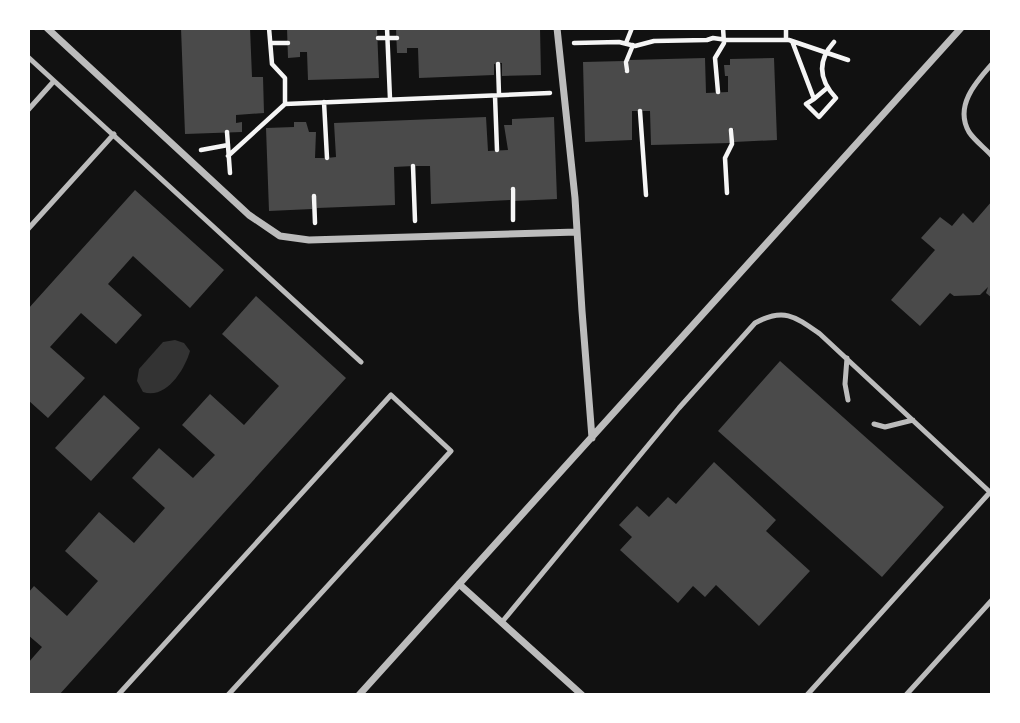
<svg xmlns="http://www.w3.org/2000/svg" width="1020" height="723" viewBox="0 0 1020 723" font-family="'Space Grotesk',sans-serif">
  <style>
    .water { fill: #333 }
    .building { fill: #4a4a4a }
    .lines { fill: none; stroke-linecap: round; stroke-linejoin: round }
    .path { stroke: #f5f5f5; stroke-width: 4.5 }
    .service { stroke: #bcbcbc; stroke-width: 5 }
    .minor { stroke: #bcbcbc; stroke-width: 7 }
  </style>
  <rect width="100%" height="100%" fill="#111"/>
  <path class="water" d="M175,340L184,343L190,351C185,369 166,400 143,392L137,381L139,369L163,342Z"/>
  <path class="building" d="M181,28H250L252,77H263L264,113L236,115V123L242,122V132L185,134Z
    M287,28H377L379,78L308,80L307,52H300V57L288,58Z
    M396,28H540L541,75L502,76V63L494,64V75L419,78L418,48H407V53H397Z
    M705,58L706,93L728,92V76H725L724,65H730V59L774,58L777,140L734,142V129L729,130L730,143L651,145L650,111H632V140L585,142L583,62L624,61V71H629V60Z
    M486,117L488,151L508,150L504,125H512V119L554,117L557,199L514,201L513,189L510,190V200L431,204L430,166H413L394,167L395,205L317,208L316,196H312V209L269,211L266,128L294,127V122H306L309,132H316L315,158H327L336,157L334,123Z
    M135,190L224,270L190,308L133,256L108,284L142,315L116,344L81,313L50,347L85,378L48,418L28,400V309Z
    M992,201V298L986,293L988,287L980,295L954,296L950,293L920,326L891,300L935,250L921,238L940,217L952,226L963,213L973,223Z
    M256,296L346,378L59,695H28V663L42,647L28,635V593L34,586L67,616L98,581L65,551L99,512L134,543L165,508L132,478L159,448L193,478L215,455L182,425L210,394L244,425L279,386L222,334Z
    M780,361L944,507L882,577L718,431Z
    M104,395L140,428L91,481L55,448Z
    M714,462L776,520L766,531L810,571L759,626L716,585L705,597L693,586L678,603L620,550L632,537L619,525L637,506L649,517L668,497L676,504Z"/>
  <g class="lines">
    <path class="path" d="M269,28L272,64L285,78V104
      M387,28L390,99
      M378,38H397
      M786,40V28
      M792,41L814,99L806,104L819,117L836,98C819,80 817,61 834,42
      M271,43H288
      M574,43L619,42L635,46L654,41L707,40L713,38L727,40H789L848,60
      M626,43L632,28
      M498,64L499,95
      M627,71L626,62L633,45
      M718,92L715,58L724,43L723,28
      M495,96L497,150
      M814,99L827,88
      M324,102L327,158
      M640,111L646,195
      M227,132L230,173
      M201,150L228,145
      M228,156L285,104L550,93
      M413,166L415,221
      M727,193L725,158L732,144L731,130
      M314,196L315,223
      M513,220V189"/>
    <path class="service" d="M28,57L361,362
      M992,64C976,82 954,106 969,132C975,141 985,148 992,156
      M28,110L54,81
      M28,229L114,134
      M847,358L845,384L848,400
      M874,424L885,427L913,420
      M502,622L679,408L755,323C784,307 796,317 820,334L992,494
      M118,695L391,395L451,451L228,695
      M807,695L992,490
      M906,695L992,600"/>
    <path class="minor" d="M47,28L249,215L280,236L309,240L577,232
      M557,28L575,198L582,311L592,438
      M459,584L582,695
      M359,695L961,28"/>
  </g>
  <rect width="1020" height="723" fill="none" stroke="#ffffff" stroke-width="60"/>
</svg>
